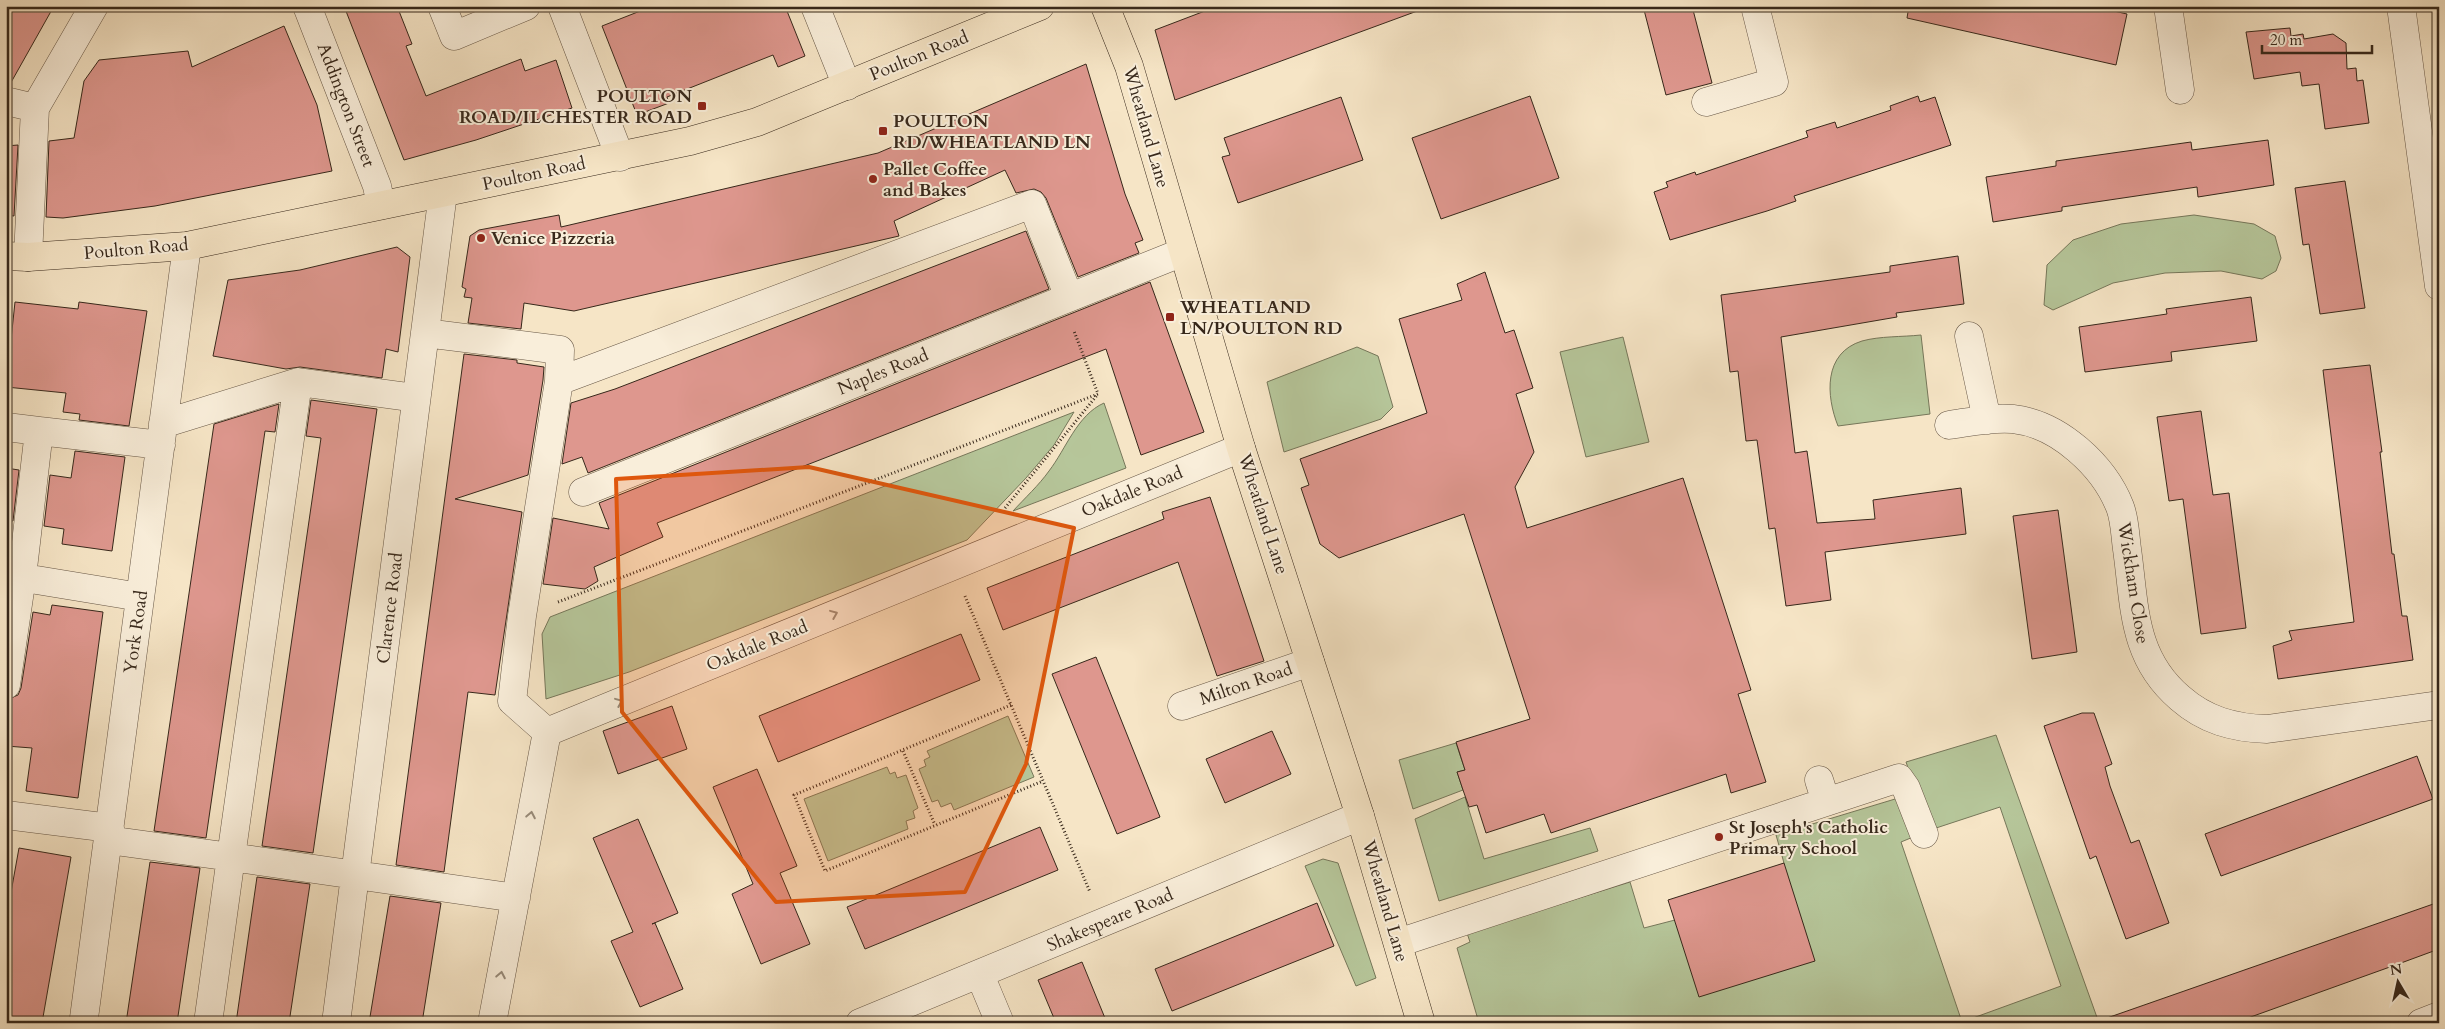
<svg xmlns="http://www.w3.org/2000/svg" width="2445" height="1029" viewBox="0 0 2445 1029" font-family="Cardo,serif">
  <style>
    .green { fill: #b6c69a; stroke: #76775a }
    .building { fill: #de978e; stroke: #37281b }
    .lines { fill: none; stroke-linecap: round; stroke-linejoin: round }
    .minor-casing { stroke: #675746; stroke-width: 29 }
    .major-casing { stroke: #37281b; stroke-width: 29 }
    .path { stroke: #37281b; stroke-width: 3; stroke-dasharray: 1 2.5; stroke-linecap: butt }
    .minor { stroke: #f9eeda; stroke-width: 28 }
    .major { stroke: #f6e5c6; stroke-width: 28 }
    .oneway { stroke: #988b7a }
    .marked { fill: #df570d; fill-opacity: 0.2; stroke: #df570d; stroke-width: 4; stroke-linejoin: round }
    .poi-dot { fill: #8f2418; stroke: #f9eeda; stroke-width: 2 }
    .labels { text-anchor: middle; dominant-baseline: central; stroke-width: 4; stroke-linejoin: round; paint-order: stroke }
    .street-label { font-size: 18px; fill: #37281b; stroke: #f9eeda }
    .poi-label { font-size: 18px; font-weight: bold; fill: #37281b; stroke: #f9eeda; text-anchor: start }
  </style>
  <rect width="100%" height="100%" fill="#f6e5c6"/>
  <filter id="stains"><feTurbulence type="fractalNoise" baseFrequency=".004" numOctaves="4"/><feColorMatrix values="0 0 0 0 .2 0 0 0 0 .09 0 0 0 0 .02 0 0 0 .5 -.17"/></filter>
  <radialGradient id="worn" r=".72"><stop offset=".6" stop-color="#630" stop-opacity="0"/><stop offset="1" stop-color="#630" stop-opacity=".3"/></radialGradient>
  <path class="green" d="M2194,215L2254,224L2275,236L2281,258L2276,271L2262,279L2221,271L2165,273L2113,283L2053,310L2044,305L2047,265L2073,240L2121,224Z
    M1921,335L1930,414L1838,426C1826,396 1823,353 1862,341C1880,336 1902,337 1921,335Z
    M1623,337L1649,442L1586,457L1560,352Z
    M1357,347L1378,356L1393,407L1381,419L1284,452L1267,382Z
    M1104,403L1126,468L1013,511C1025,498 1039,485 1049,471C1066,449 1077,415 1104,403Z
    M1074,412L1054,445L1026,478L967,540L629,672L546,699L542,634L550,617Z
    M1008,716L1034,777L954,810L951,803L941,807L938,800L932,802L919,769L926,766L924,760L930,757L927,751Z
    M1996,735L2099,1023H1479L1457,948L1470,942L1467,933L1630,882L1644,928L1675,920L1784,863L1776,835L1905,796L1918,835L1901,842L1962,1022L2061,986L2000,807L1930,830L1906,762Z
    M1456,743L1465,770L1457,772L1463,790L1413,809L1399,760Z
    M887,767L890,774L895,772L897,778L906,775L918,808L913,811L915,818L906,821L908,829L828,861L804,799Z
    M1465,797L1484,859L1590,828L1598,851L1439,901L1415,819Z
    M1323,859L1338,863L1376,978L1356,986L1305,866Z"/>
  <path class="building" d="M6,6H54L9,86H6Z
    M344,6H397L412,44L406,46L426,96L521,59L525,71L556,60L572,108L476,140L404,160Z
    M653,6H785L805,56L778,67L773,55L667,97L669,103L637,115L602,26Z
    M1218,6H1420V10L1175,100L1155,30Z
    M1643,6H1692L1712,83L1666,95Z
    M1909,6H2092L2127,14L2116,65L1907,18Z
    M284,26L317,105L332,171L155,206L63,218L46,217L49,141L74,138L84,81L99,60L188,51L192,67Z
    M2290,28L2291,36L2303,34L2304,39L2333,34L2346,43L2347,69L2356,68L2357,81L2363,80L2369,123L2325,129L2319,84L2302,86L2300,72L2254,79L2246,32Z
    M1086,64L1125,194L1143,240L1135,243L1139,253L1078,277L1046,198L1041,192L1034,189L1016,193L1005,170L894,221L899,236L574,311L524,303L521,329L468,323L472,298L464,297L466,289L462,287L470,236L479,230L559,215L561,227L878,153Z
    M1530,96L1559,178L1441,219L1412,138Z
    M1918,96L1920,102L1935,97L1951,145L1794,196L1796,201L1767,211L1670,240L1654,192L1668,187L1666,182L1695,172L1696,175L1808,137L1806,131L1835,122L1837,128L1891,110L1890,106Z
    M1341,97L1363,160L1238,203L1222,157L1230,155L1224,138Z
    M2268,140L2274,185L2198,197L2197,187L2062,207V211L1993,222L1986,177L2056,166V161L2191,142L2192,150Z
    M18,145L14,216L6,215V146Z
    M2345,181L2365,308L2320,314L2309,244L2303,245L2295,188Z
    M1026,231L1049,289L588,473L582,457L562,464L571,403L615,389Z
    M397,247L410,257L398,352L386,349L382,378L300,367L286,369L213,356L228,280L300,270Z
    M1958,256L1964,304L1896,313L1897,317L1781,337L1795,453L1807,451L1817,523L1875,519L1873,500L1961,488L1966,534L1825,552L1831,600L1786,606L1775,528L1769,529L1757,440L1746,441L1738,371L1730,372L1721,295L1890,272V266Z
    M1485,272L1505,333L1514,330L1533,388L1516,394L1534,452L1515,487L1527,528L1683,478L1751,690L1738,694L1766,782L1731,793L1726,774L1551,833L1544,814L1486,833L1477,805L1469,807L1463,790L1457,772L1465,770L1456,742L1530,719L1464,514L1339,558L1320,544L1301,488L1309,485L1300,459L1427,413L1399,319L1462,300L1457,284Z
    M1150,282L1204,432L1141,455L1106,349L657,523L663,537L594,567L598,581L585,589L543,584L553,518L609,529L599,503Z
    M2251,297L2257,341L2171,352L2172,361L2085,372L2079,327L2167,314L2166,309Z
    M15,302L78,309L79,302L147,311L129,426L79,420L80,414L63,412L66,393L6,387Z
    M464,354L517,360V363L544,367L543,380L528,475L455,499L522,512L495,695L468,692L444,872L396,865Z
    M2370,365L2382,452H2380L2392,554H2394L2402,616H2407L2413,660L2278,679L2273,646L2292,640L2289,631L2354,622L2323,370Z
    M311,400L377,409L313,853L262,846L321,438L306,436Z
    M279,404L275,432L265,431L206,838L154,831L214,424Z
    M2201,411L2213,495L2229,493L2246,628L2201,634L2183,499L2169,501L2157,417Z
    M75,451L125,457L112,551L62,544L64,529L44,526L50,475L71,478Z
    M6,468L19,470L13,521L6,520Z
    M1210,497L1264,661L1217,676L1178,562L1003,630L987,588L1164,519L1162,512Z
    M2058,510L2077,652L2032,659L2013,516Z
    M52,605L103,612L78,798L26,791L32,748L6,746V700L18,695L21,688L33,612L50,615Z
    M961,634L980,680L778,762L759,716Z
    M1096,657L1160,817L1117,834L1052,674Z
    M672,706L687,749L618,774L603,731Z
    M2082,713H2094L2112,764L2105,767L2110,786L2131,843L2139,840L2169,923L2126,939L2096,856L2090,859L2044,726Z
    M1272,731L1291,774L1225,803L1206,759Z
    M2417,756L2433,799L2221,876L2205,834Z
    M757,769L797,866L780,873L810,944L761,964L732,894L753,884L713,787Z
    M638,819L678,913L652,924L655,923L683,989L640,1007L611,941L633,932L593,838Z
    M1040,827L1058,870L865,949L847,907Z
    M19,848L71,857L42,1023H6V920Z
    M150,862L200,868L177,1023H126Z
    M1784,863L1815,961L1699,997L1668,900Z
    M257,877L310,884L289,1023H236Z
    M390,896L441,903L422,1023H369Z
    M2439,902V949L2401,963L2234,1023H2108L2107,1018Z
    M1317,903L1334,946L1172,1011L1155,969Z
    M1082,962L1107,1023H1056L1038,980Z"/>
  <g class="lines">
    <g class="minor-casing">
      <path id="minor" d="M307,6L377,186L381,205
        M442,6L454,36L526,6
        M562,6L620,157
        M815,6L847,86
        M2168,6L2180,90
        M2401,6L2439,286
        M6,101L35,108
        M1706,102L1774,82L1755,6
        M28,257L35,108L94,6
        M425,333L560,350L559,381
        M1969,336L1987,420
        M163,424L298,382
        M1949,425C1970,422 1992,417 2013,419C2059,424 2104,466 2120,507C2125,520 2125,535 2127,549C2135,606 2132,657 2180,698C2205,720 2233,728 2267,729L2439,705
        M6,427L39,431
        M583,492L1183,252
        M6,575L140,597
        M6,685L22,577L39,431L161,445
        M1182,706L1310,662
        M547,732L512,701L522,616L559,381L1032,204L1069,297
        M1819,780L1826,802
        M6,815L110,828
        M108,840L231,857L298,382L416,398
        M1398,943L1899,778L1906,788L1924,834
        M980,975L1000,1023
        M84,1018L187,246
        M208,1023L231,857L516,898
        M336,1023L443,193
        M492,1023L547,732L1241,448
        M860,1023L1360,816
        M2421,1023L2439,1016"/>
    </g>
    <g class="major-casing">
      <path id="major" d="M1105,6L1129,66L1241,448L1360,816L1421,1023
        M6,256L28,257L187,246L690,141L757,122L1040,6"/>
    </g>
    <path class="path" d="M1005,508L1098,394
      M965,596L1090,892
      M558,602L1098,394L1074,331
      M1011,705L794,795L825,871L1043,781
      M903,751L935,825"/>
    <use href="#minor" class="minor"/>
    <use href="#major" class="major"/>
  </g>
  <defs><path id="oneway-chevron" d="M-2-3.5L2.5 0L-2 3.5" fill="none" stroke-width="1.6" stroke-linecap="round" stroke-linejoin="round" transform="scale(1.25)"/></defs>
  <g class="oneway">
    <use href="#oneway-chevron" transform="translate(834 614) rotate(-22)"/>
    <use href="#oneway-chevron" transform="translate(619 702) rotate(-22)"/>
    <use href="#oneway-chevron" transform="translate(531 815) rotate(-79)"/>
    <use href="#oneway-chevron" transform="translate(501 975) rotate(-79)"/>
  </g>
  <path class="marked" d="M809,467L1074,528L1026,764L965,892L776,902L622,712L616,479Z"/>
  <g class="poi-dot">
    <rect x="697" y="101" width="10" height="10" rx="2.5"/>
    <rect x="878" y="126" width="10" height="10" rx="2.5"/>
    <circle cx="873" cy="179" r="5"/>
    <circle cx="481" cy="238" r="5"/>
    <rect x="1165" y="312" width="10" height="10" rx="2.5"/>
    <circle cx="1719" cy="837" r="5"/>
  </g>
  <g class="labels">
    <g class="street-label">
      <text transform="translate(919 56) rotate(-22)">Poulton Road</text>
      <text transform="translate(346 105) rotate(69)">Addington Street</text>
      <text transform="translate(1146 127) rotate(74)">Wheatland Lane</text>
      <text transform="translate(534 174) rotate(-12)">Poulton Road</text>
      <text transform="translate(136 249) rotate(-5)">Poulton Road</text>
      <text transform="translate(883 372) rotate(-22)">Naples Road</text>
      <text transform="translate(1132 492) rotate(-22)">Oakdale Road</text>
      <text transform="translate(1263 514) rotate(72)">Wheatland Lane</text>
      <text transform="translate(2133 583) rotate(81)">Wickham Close</text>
      <text transform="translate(390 608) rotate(-83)">Clarence Road</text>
      <text transform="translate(136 632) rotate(-82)">York Road</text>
      <text transform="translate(757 646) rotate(-22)">Oakdale Road</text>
      <text transform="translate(1246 684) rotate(-19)">Milton Road</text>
      <text transform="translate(1385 901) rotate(74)">Wheatland Lane</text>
      <text transform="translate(1110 920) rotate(-23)">Shakespeare Road</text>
    </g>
    <g class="poi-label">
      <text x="692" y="96" text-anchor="end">POULTON<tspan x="692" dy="21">ROAD/ILCHESTER ROAD</tspan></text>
      <text x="893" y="121">POULTON<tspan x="893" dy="21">RD/WHEATLAND LN</tspan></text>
      <text x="883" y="169">Pallet Coffee<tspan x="883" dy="21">and Bakes</tspan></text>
      <text x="491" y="238">Venice Pizzeria</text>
      <text x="1180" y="307">WHEATLAND<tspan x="1180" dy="21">LN/POULTON RD</tspan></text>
      <text x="1729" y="827">St Joseph's Catholic<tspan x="1729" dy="21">Primary School</tspan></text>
    </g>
  </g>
  <rect width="2445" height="1029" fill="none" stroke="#f6e5c6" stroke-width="25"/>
  <rect x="8" y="8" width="2430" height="1014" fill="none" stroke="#37281b" stroke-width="2.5"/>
  <rect x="12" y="12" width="2420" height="1004" fill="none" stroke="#37281b"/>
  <g transform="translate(2398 982) rotate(351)" stroke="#f9eeda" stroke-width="4" paint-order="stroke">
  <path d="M0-4L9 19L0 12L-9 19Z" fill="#37281b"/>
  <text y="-8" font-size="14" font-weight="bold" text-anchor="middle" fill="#37281b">N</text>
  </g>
  <path d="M2262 45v8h110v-8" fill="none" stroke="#37281b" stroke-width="2.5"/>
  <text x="2270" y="45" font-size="15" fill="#37281b" stroke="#f9eeda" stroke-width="4" paint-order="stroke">20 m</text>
  <rect width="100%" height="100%" filter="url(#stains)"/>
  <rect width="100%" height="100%" fill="url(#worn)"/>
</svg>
